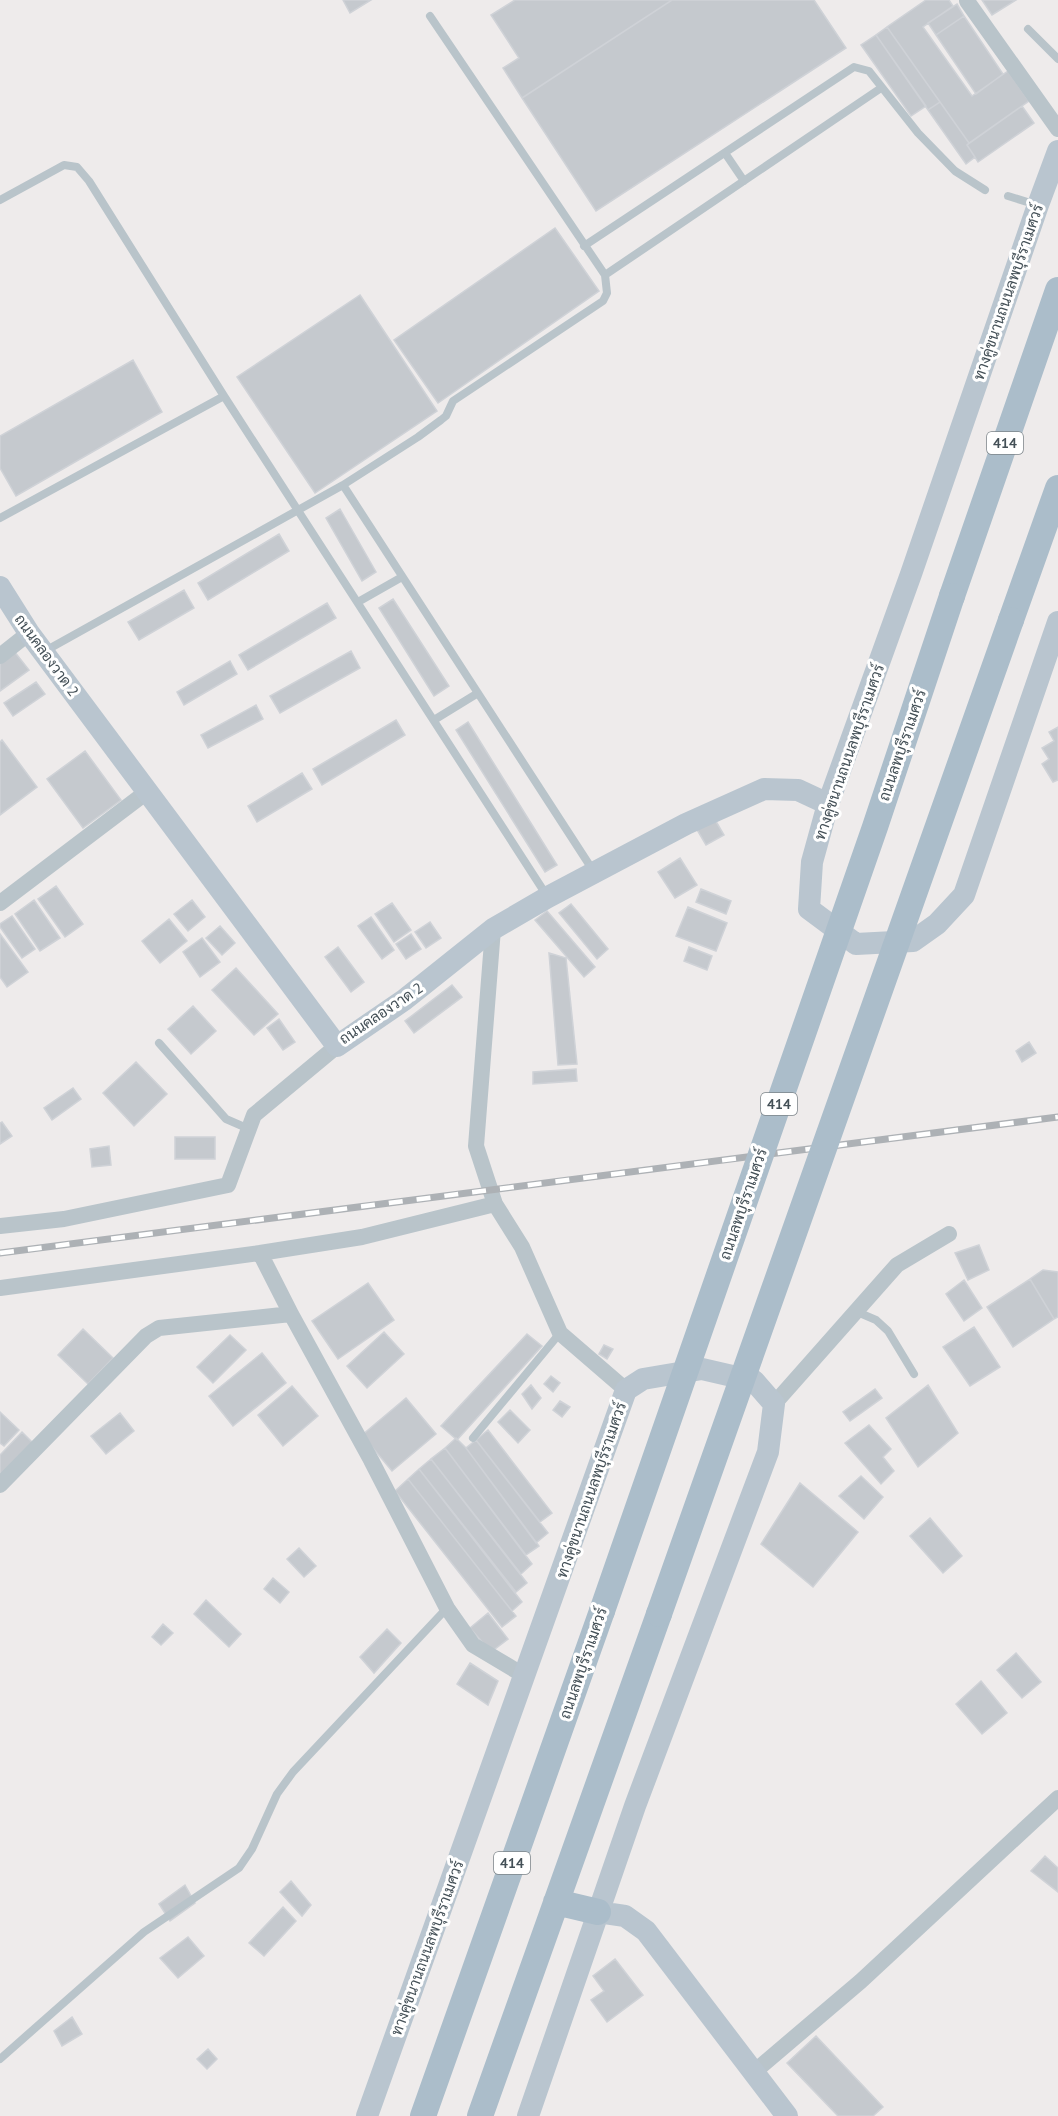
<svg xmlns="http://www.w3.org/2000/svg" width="1058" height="2116" viewBox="0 0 1058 2116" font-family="'PT Sans',Sarabun,sans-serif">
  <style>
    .building { fill: #c5c9ce; stroke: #cfd2d7; stroke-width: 1.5 }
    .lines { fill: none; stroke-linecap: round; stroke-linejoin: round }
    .lane { stroke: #b9c4ca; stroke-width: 8 }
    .street { stroke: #b9c4ca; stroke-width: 16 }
    .secondary { stroke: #b9c5cf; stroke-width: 22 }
    .primary { stroke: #abbdca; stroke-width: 26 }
    .rail-casing { stroke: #adb1b5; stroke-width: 7 }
    .rail { stroke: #fff; stroke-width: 4.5; stroke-dasharray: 14; stroke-linecap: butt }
    .primary-bridge { stroke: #abbdca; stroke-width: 26 }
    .labels { text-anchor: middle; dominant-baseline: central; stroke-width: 6; stroke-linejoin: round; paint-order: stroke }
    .shield { fill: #fff; stroke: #7c8489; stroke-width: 1.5 }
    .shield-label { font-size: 14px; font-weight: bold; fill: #445057 }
    .street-label { font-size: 15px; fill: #445057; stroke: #fff }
  </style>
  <rect width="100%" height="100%" fill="#eeebeb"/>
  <path class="building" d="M343,0H371L350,13Z
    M515,0H672L522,98L503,68L519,58L491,15Z
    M672,0H814L846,48L596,211L522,98Z
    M926,0H949L953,6L923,27L972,96L1008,71L1029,101L969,143L887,27Z
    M982,0H1016L992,15Z
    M957,4L964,16L936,35L928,23Z
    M964,16L1003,74L976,94L936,35Z
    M887,27L940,102L928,110L876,35Z
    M876,35L926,106L911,116L861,45Z
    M940,102L969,143L967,145L975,157L966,164L928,110Z
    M1022,106L1034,123L978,162L967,145Z
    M555,228L599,291L438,403L394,340Z
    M360,295L437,411L315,493L237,377Z
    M133,360L162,412L16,496L0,468V436Z
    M340,509L376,572L362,581L326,518Z
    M279,534L289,551L208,600L198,583Z
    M184,590L194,608L139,640L128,622Z
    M393,599L449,686L434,696L379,608Z
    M327,603L336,618L248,670L239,655Z
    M14,651L29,670L0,691V662Z
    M351,651L360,668L280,713L270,696Z
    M230,661L237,674L184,705L177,692Z
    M36,682L45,694L13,716L4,703Z
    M256,705L263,719L208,748L201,735Z
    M396,720L405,735L322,785L313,769Z
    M468,722L557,865L545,872L456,730Z
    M1058,727V780L1053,782L1042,764L1049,759L1042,748L1054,741L1049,732Z
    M2,740L37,787L0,815V742Z
    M85,751L121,800L83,828L47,779Z
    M302,773L312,789L257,822L248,806Z
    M714,818L724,835L706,845L696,828Z
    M680,858L697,885L675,898L658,872Z
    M56,886L83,924L65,937L38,899Z
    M701,889L731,901L726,914L696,902Z
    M34,900L60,938L40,951L15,914Z
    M192,900L205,917L188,931L174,914Z
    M392,903L411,930L394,942L375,914Z
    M571,904L608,949L597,959L559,913Z
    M688,907L727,923L716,951L676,936Z
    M547,911L595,967L584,977L535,920Z
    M12,916L35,949L22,958L0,927V924Z
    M371,917L394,950L382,959L358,926Z
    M169,919L187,941L160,963L142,941Z
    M430,922L441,938L426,948L415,932Z
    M220,926L235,943L222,955L206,938Z
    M0,934L28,972L7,987L0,977Z
    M411,934L421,949L406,959L396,944Z
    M202,938L220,962L200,977L183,952Z
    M338,947L364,982L351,992L325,957Z
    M689,947L712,956L707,970L684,961Z
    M549,953L566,958L577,1064L558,1065Z
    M236,968L278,1014L254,1035L212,990Z
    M452,985L462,997L414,1033L405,1021Z
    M193,1006L216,1031L191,1054L168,1029Z
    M279,1019L295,1042L283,1050L267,1028Z
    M1029,1042L1036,1053L1022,1062L1016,1051Z
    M136,1062L167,1094L134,1126L103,1093Z
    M576,1069L577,1081L533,1084V1072Z
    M73,1088L81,1099L52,1120L44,1108Z
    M2,1122L12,1136L0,1144V1123Z
    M175,1137H215V1159H175Z
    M109,1146L111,1165L92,1167L90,1149Z
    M979,1245L989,1270L968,1280L955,1253Z
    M1043,1270L1058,1272V1317L1054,1319L1030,1279Z
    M1030,1279L1054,1319L1013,1347L987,1307Z
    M964,1280L982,1308L964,1321L946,1294Z
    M368,1283L394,1320L338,1359L312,1321Z
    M974,1327L1000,1367L970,1386L943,1347Z
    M83,1329L113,1358L88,1384L58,1355Z
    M384,1332L404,1354L367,1388L347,1366Z
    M527,1334L542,1346L457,1440L441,1426Z
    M230,1335L246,1350L213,1383L197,1367Z
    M604,1345L613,1349L607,1359L599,1354Z
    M262,1353L286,1383L233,1426L209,1396Z
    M551,1376L560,1383L553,1392L544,1384Z
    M531,1385L541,1398L532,1409L522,1394Z
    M928,1385L958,1433L918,1467L886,1418Z
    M292,1386L318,1416L283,1446L258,1415Z
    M875,1389L882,1398L850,1421L843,1412Z
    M406,1398L436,1434L392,1471L362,1435Z
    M560,1401L570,1407L562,1417L553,1410Z
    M510,1410L530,1430L518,1443L498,1422Z
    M0,1412L19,1430L4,1446L0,1443Z
    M120,1413L134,1431L106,1454L91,1436Z
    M869,1425L891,1449L883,1457L894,1471L881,1484L845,1443Z
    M488,1430L552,1513L540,1522L476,1440Z
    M22,1432L33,1443L0,1478V1455Z
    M456,1438L466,1448L539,1546L526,1555L445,1448Z
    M476,1440L548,1533L536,1543L466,1448Z
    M445,1448L532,1564L521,1574L431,1459Z
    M431,1459L527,1583L516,1592L419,1469Z
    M419,1469L522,1602L512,1611L408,1479Z
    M861,1476L883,1497L864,1519L839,1496Z
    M408,1479L516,1616L502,1627L395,1491Z
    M800,1483L858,1532L813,1587L761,1544Z
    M930,1518L962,1556L943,1573L910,1536Z
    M299,1548L316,1566L304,1577L287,1559Z
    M273,1578L289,1592L280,1603L264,1589Z
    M206,1600L241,1634L229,1647L194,1614Z
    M488,1613L508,1639L491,1652L470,1628Z
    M163,1624L173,1633L161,1645L152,1637Z
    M387,1629L401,1643L374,1673L360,1657Z
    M1016,1653L1041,1682L1022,1698L997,1670Z
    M470,1663L498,1681L488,1705L457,1684Z
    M981,1681L1007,1713L982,1734L956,1704Z
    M1045,1856L1058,1868V1892L1031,1871Z
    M291,1881L311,1905L302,1916L280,1892Z
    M185,1885L195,1903L170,1921L159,1904Z
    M283,1907L296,1921L264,1956L249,1943Z
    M188,1937L204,1956L178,1978L160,1958Z
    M615,1959L643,1995L607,2022L591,2000L604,1991L593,1976Z
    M72,2017L82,2034L62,2046L54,2031Z
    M816,2036L883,2107L873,2116H838L787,2063Z
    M208,2049L217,2059L207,2069L197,2059Z"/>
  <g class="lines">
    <path class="lane" d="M1028,29L1058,59
      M725,153L744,181
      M1008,196L1037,205
      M0,200L64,165L77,167L89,181L224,396L547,896
      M584,246L854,67L869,71L918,133L955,171L985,190
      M605,275L881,88
      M343,485L418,437L441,420L446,416L453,401L603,301L607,293L605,275L430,16
      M0,518L224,396
      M358,602L402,577
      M45,651L343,485L594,872
      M434,720L478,693
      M159,1043L226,1119L249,1129
      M855,1311L876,1320L888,1331L914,1374
      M473,1438L560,1333
      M0,2059L144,1932L239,1868L252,1849L277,1794L293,1772L447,1608"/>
    <path class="street" d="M967,1L1058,129
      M0,656L29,633
      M0,903L148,791
      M493,929L476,1146L495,1204L522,1247L560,1333L626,1390
      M495,1204L362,1237L260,1253L291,1314L371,1460L447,1608L473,1645L525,1676
      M0,1226L64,1219L228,1185L254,1115L337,1046
      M0,1288L260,1253
      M774,1404L897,1265L949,1234
      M0,1485L146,1336L159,1328L291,1314
      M754,2072L861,1981L1058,1798"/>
    <path class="secondary" d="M1058,151L1038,205L911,574L828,804L812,862L809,909L856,944L913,941L937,924L964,895L1058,622
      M0,587L29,633L337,1046L404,1000L493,929L548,897L686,824L764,789L798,790L828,804
      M598,1912L625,1916L646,1931L787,2116
      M367,2116L626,1390L643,1379L702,1369L754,1381L774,1404L768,1452L635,1806L528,2116"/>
    <path class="primary" d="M952,596L1058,290
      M1011,620L1058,488
      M556,1902L598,1912
      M423,2116L602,1611
      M480,2116L659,1614"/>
    <g class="rail-casing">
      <path id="rail" d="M0,1253L1058,1117"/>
    </g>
    <use href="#rail" class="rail"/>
    <path class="primary-bridge" d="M602,1611L875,827L952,596
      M659,1614L1011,620"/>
  </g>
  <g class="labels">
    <g class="shield">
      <rect x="987" y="432" width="36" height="22" rx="4.5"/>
      <rect x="761" y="1093" width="36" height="22" rx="4.5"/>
      <rect x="494" y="1852" width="36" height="22" rx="4.5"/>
    </g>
    <g class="shield-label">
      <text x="1005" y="443">414</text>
      <text x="779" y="1104">414</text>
      <text x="512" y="1863">414</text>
    </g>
    <g class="street-label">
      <text transform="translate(1008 292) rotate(-71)">ทางคู่ขนานถนนลพบุรีราเมศวร์</text>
      <text transform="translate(47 655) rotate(54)">ถนนคลองวาด 2</text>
      <text transform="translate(902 745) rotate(-71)">ถนนลพบุรีราเมศวร์</text>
      <text transform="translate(849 752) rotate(-71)">ทางคู่ขนานถนนลพบุรีราเมศวร์</text>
      <text transform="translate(381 1013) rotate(-34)">ถนนคลองวาด 2</text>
      <text transform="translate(743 1204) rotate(-71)">ถนนลพบุรีราเมศวร์</text>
      <text transform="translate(591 1490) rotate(-71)">ทางคู่ขนานถนนลพบุรีราเมศวร์</text>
      <text transform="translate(583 1663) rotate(-71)">ถนนลพบุรีราเมศวร์</text>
      <text transform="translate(427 1948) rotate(-70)">ทางคู่ขนานถนนลพบุรีราเมศวร์</text>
    </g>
  </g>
</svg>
